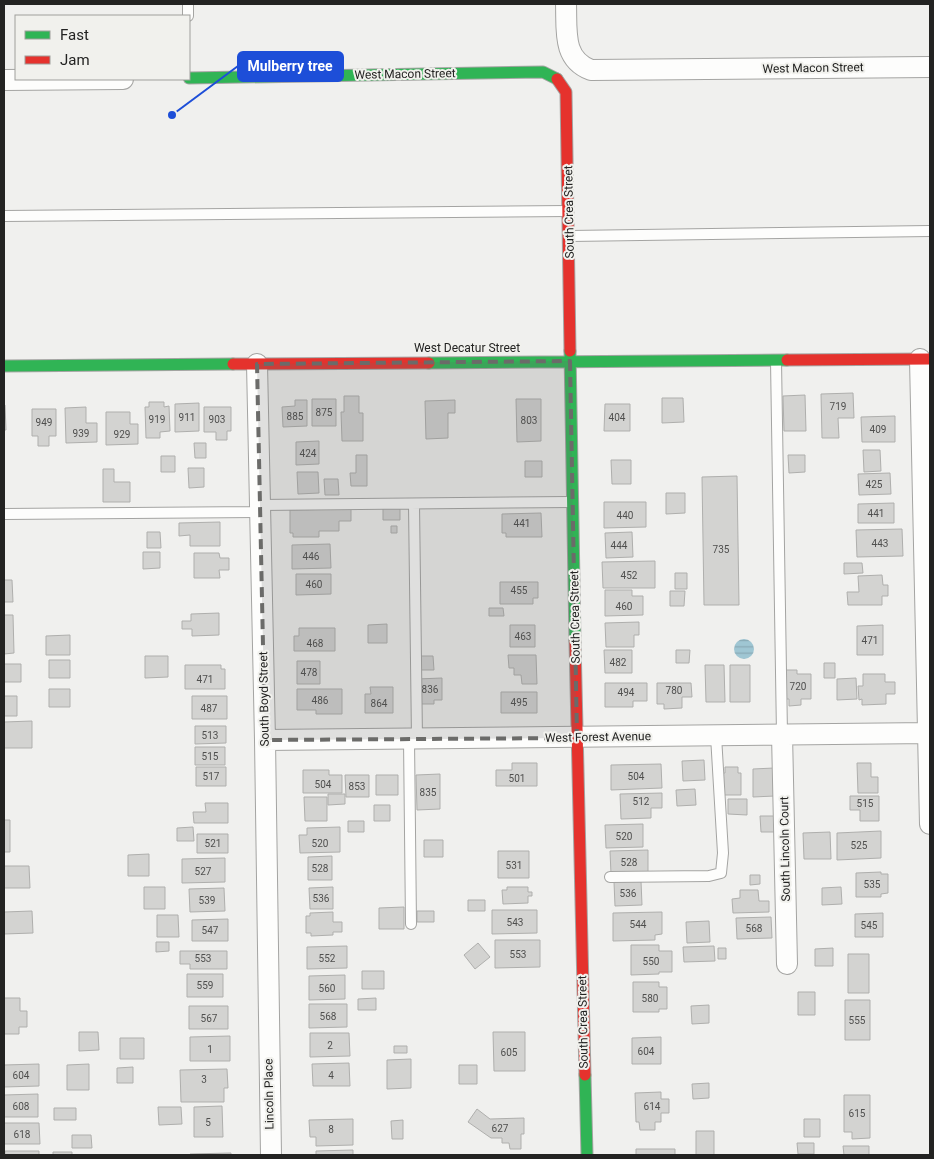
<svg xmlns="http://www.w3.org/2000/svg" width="934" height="1159" viewBox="0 0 934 1159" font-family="Roboto,sans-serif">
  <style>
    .water { fill: url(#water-rules) }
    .building { fill: #d3d3d1; stroke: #afafad }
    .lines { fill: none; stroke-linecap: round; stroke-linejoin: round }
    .lane-casing { stroke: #a4a4a2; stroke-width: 12 }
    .street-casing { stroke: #a4a4a2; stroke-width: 22 }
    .fast-casing { stroke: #a4a4a2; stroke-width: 13 }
    .jam-casing { stroke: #a4a4a2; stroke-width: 13 }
    .lane { stroke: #fdfdfc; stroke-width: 10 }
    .street { stroke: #fdfdfc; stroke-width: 20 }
    .fast { stroke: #30b455; stroke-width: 11 }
    .jam { stroke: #e5322d; stroke-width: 11 }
    .marked { fill: #6b6b69; fill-opacity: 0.2; stroke: #6b6b69; stroke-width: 4; stroke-dasharray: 10 6; stroke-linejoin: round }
    .labels { text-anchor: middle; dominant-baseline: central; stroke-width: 4; stroke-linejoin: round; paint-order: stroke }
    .number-label { font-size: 10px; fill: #4f4f4e }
    .street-label { font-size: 12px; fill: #232322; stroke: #f1f1ed }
    .leader { fill: none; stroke: #1d4ed8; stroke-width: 2 }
    .callout-dot { fill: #1d4ed8; stroke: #f1f1ed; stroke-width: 2 }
    .callout { fill: #1d4ed8; stroke: #1d4ed8; stroke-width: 2 }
    .callout-label { font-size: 14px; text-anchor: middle; font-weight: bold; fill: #fff }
  </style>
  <defs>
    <pattern id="water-rules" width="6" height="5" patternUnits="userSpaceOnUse" patternTransform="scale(1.25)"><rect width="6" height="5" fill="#9fc6d3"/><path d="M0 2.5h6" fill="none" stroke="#89aab5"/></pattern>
  </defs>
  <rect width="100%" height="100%" fill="#f0f0ee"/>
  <path class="water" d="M734 649a10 10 0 1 1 20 0a10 10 0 1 1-20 0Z"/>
  <path class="building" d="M853,393L854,418H838L839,438H822L821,394Z
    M805,395L806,431H784L783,396Z
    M344,396H359V413H363V441H342L341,412H344Z
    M662,398H683L684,422L662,423Z
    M312,399H336V426H312Z
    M516,399H541V441L517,442Z
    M295,400H307V426L283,427L282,407L295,406Z
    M455,400V413H448V438L426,439L425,401Z
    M149,402H164V407L169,406L170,431L160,432V438H146L145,407H149Z
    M199,403V431L175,432V404Z
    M605,404H630V431H604Z
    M4,405H5L6,430H4Z
    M86,407V423H97V442L66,443L65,408Z
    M204,407H231V431H227V440H216V432H204Z
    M32,409H56V436H49V446H38V436H32Z
    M106,412H130V424H138V444L106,445Z
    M895,416V442H862L861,417Z
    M319,441V464L296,465V442Z
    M194,443H206V458H195Z
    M863,450H880L881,471L864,472Z
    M356,455H367V486H351L350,473H356Z
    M788,455H805V472L789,473Z
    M161,456H175V472H161Z
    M611,460H631V484H612Z
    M525,461H542V477H525Z
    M188,468H204V487L189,488Z
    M103,469H114V482H130V502H103Z
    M297,472H318L319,493L298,494Z
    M890,473L891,494L859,495L858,474Z
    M737,476L739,605H704L702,477Z
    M324,479H338L339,495H325Z
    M666,493H685V513L666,514Z
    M604,502H646V527L604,528Z
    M894,503V523H858V504Z
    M383,507H400V520H383Z
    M351,509V521H339V531H319V537H293V533H290V510Z
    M541,513L542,537H506V533H502V514Z
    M220,522V546H190V535L179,536V523Z
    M391,526H397V533H391Z
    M902,529L903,556L857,557L856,530Z
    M147,532H160L161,548H147Z
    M632,532L633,557L606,558L605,533Z
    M330,544L331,568L292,569V545Z
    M143,552H160V568L143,569Z
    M194,553H219L220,558H229V570H219L220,578H194Z
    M655,561V588H603L602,562Z
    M844,563H862L863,573L844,574Z
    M675,573H687V589H675Z
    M296,574H331V594L296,595Z
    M882,575L883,585H888V596H882V605H848L847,592H859L858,576Z
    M4,580H12L13,602H4Z
    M500,582H538V598H533V604H500Z
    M605,590H632V596H643V615L605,616Z
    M670,591H685L684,606H670Z
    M489,608H503L504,616H489Z
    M219,613V635L192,636V629H182V621H191V614Z
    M4,615H13L14,653L4,654Z
    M639,622V635H634V647H606L605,623Z
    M387,624V643H368V625Z
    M510,625H535V647H510Z
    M883,625V655H857V626Z
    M299,628H335V651H294V636H299Z
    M70,635V655H46V636Z
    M604,650H632V673H605Z
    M676,650H690L689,663H676Z
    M508,655H536L537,684H522L521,675H514V668H509Z
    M145,656H168V677L145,678Z
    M418,656H433L434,670H418Z
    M49,660H70V678H49Z
    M297,661H320V684H297Z
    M824,663H835V678H824Z
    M4,664H21V682H4Z
    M185,665H221V669H225V689H185Z
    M705,665H724L725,702H706Z
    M730,665H750V702H730Z
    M785,670H797V674H811V699H801V705L789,706V699H785Z
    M863,674H885V682H895V694H886V704L862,705V699L859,700L858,686H863Z
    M442,678V700H434V704H418L417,679Z
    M856,678L857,699L837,700V679Z
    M605,683H647V701H633V707H605Z
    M657,683H691L692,697H682V708L664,709V704H657Z
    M370,687H393V713H365V694H371Z
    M49,689H70V707H49Z
    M297,689H342V714H316V710H297Z
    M501,692H537V713H501Z
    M4,696H17V716H4Z
    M192,696H227V719H192Z
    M32,721V748H4V722Z
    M195,726H226V743L195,744Z
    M195,747H225V765H195Z
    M704,760L705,780L683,781L682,761Z
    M512,763H537V786H496V770H512Z
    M857,763H871V777H878V793H858Z
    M661,764L662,788L611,790V765Z
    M196,767H226V786H196Z
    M725,767H738V773H741V795H720V773H725Z
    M774,768L775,796L753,797V769Z
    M303,770H329V775H342V793H303Z
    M440,774V809L417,810L416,775Z
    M345,775H369V797H346Z
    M376,775H398V795H376Z
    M695,789L696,805L677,806L676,790Z
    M662,793V808H651V818L621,819L620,794Z
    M328,794H345V804L328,805Z
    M850,796H879V821H860V810H850Z
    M304,797H327V821H305Z
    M728,799H747V815L728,814Z
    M205,803H228V823H194L193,812H206Z
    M374,805H390V821H374Z
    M760,816H777V832H761Z
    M4,820H10V852H4Z
    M348,821H364V832H348Z
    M643,824V847L606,848L605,825Z
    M193,827L194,841H177V828Z
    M340,827V852L300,853L299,835H307V828Z
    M881,831V858L837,860V833Z
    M830,832L831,859H804L803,833Z
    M197,834H228V853H197Z
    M424,840H443V857H424Z
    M648,850V874H611L610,851Z
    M498,851H529V878H498Z
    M149,854V876H128V855Z
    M332,856V880H308V857Z
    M225,858V882L182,883V859Z
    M4,866H29L30,888H4Z
    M881,872V874H888V893L881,894V897H856V873Z
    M750,875H760V884L750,885Z
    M641,881L642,905L615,906L614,882Z
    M144,887H165V909H144Z
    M333,887V909H310L309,888Z
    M507,887H528V892H532V896H528V903L503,904L502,890H507Z
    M841,887L842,904L822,905V888Z
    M224,888L225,911L190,912L189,889Z
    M740,890H758L759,901H769V912L733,913L732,899L740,898Z
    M468,900H485V911H468Z
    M404,907V929H379V908Z
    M492,910H537V933L492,934Z
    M32,911L33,933L4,934V912Z
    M417,911H434V922H417Z
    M333,912V922H342V932H333V935L311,936V933H306V916H310V913Z
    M662,912V934L655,935V940L613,941V913Z
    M883,913V937H855V914Z
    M157,915H178L179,937H157Z
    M771,917L772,938L737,939L736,918Z
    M228,919V941H192V920Z
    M709,921L710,942L687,943L686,922Z
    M495,940H540V967L495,968Z
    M156,942H169V951L156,952Z
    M478,943L490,957L475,969L464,955Z
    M631,945H659V951H672V972H659V974L631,975Z
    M347,946V968L307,969V947Z
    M714,946L715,961L684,962L683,947Z
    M718,948H726V959H718Z
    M833,948V966H815V949Z
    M180,951H227V969H190V964H180Z
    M848,954H869V993H848Z
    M362,971H384V989H362Z
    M187,974H223V997H187Z
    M345,975V999L309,1000V976Z
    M633,982H659V987H667V1009H659V1012H633Z
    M798,992H815V1015H798Z
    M4,998H20V1011H27V1027H19V1034H4Z
    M376,998V1010H358V999Z
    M845,1000H870V1040H845Z
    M309,1004H347V1027L309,1028Z
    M709,1005V1023L692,1024L691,1006Z
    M189,1006H228V1029H189Z
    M79,1032H98L99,1050L79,1051Z
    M493,1032H525V1071H494Z
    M310,1033H349L350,1056L310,1057Z
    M230,1036V1061H190V1037Z
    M661,1037V1064H632V1038Z
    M120,1038H144V1059H120Z
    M394,1046H407V1053H394Z
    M411,1059V1088L387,1089V1060Z
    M349,1063L350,1086H313L312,1064Z
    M39,1064V1086L4,1087V1065Z
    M89,1064V1090H67V1065Z
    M459,1065H477V1084H459Z
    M133,1067V1083H117V1068Z
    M227,1069L228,1088H224V1102H181L180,1070Z
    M709,1083V1098L693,1099L692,1084Z
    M661,1092V1099H669V1113H661V1122H655V1130H640L639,1122H636L635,1093Z
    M38,1094V1117H4V1095Z
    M844,1095H870V1138L852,1139V1132H844Z
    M222,1106L223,1137H194V1107Z
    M158,1107H181L182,1124L159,1125Z
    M54,1108H76V1120H54Z
    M477,1109L490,1119L524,1118V1134H521V1149H510L509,1143H502V1138H491L468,1122Z
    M353,1119V1145L316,1146V1137H310L309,1120Z
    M804,1119H820V1137H804Z
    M403,1120V1139H392L391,1121Z
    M4,1123H39L40,1144H4Z
    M696,1131H714V1155H696Z
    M72,1135H91L92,1148H72Z
    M797,1143H814V1154H798Z
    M843,1146H869V1155H844Z
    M636,1149H675V1155H636Z
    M353,1150V1155H316V1151Z
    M5,1151H39V1155H5Z
    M53,1152H72V1155H53Z
    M231,1153V1155H190V1154Z"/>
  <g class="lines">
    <g class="lane-casing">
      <path id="lane" d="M188,4V16
        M4,216L568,211
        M570,236L930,231
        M776,361L782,734
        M414,504L417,739
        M259,505L571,502
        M4,514L259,512
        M409,739L411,924
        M610,877L709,876L721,873L723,853L716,736"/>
    </g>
    <g class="street-casing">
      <path id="street" d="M566,4C567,30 562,59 591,70L930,67
        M4,80L123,79
        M920,359L930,824
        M257,364L265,740L271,1155
        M782,734L787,964
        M265,740L930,733"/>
    </g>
    <g class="fast-casing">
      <path id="fast" d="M189,78L543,72L557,79
        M570,351L575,641
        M429,363L787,360
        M4,366L233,364
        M585,1075L587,1155"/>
    </g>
    <g class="jam-casing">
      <path id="jam" d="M557,79L566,92L570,351
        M787,360L930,359
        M233,364L429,363
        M575,641L585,1075"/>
    </g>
    <use href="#lane" class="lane"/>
    <use href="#street" class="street"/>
    <use href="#fast" class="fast"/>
    <use href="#jam" class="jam"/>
  </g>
  <path class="marked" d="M570,361L577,738L265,740L257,364Z"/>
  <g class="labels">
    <g class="number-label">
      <text x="838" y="406">719</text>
      <text x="324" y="412">875</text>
      <text x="295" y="416">885</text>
      <text x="187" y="417">911</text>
      <text x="617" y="417">404</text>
      <text x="157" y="419">919</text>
      <text x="217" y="419">903</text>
      <text x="529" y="420">803</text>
      <text x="44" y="422">949</text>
      <text x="878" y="429">409</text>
      <text x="81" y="433">939</text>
      <text x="122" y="434">929</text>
      <text x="308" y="453">424</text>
      <text x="874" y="484">425</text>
      <text x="876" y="513">441</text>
      <text x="625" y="515">440</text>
      <text x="522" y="523">441</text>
      <text x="880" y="543">443</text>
      <text x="619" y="545">444</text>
      <text x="721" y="549">735</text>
      <text x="311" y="556">446</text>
      <text x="629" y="575">452</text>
      <text x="314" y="584">460</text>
      <text x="519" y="590">455</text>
      <text x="624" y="606">460</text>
      <text x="523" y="636">463</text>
      <text x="870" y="640">471</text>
      <text x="315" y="643">468</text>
      <text x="618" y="662">482</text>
      <text x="309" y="672">478</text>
      <text x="205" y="679">471</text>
      <text x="798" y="686">720</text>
      <text x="430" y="689">836</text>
      <text x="674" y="690">780</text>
      <text x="626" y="692">494</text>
      <text x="320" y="700">486</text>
      <text x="519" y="702">495</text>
      <text x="379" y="703">864</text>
      <text x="209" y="708">487</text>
      <text x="210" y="735">513</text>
      <text x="210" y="756">515</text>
      <text x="211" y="776">517</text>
      <text x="636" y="776">504</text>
      <text x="517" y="778">501</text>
      <text x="323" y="784">504</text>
      <text x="357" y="786">853</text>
      <text x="428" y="792">835</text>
      <text x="641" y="801">512</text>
      <text x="865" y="803">515</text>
      <text x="624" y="836">520</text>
      <text x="213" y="843">521</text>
      <text x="320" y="843">520</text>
      <text x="859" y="845">525</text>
      <text x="629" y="862">528</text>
      <text x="514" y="865">531</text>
      <text x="320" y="868">528</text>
      <text x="203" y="871">527</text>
      <text x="872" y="884">535</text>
      <text x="628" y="893">536</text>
      <text x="321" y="898">536</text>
      <text x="207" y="900">539</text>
      <text x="515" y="922">543</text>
      <text x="638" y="924">544</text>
      <text x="869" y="925">545</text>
      <text x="754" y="928">568</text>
      <text x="210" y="930">547</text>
      <text x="518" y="954">553</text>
      <text x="203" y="958">553</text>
      <text x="327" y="958">552</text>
      <text x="651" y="961">550</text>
      <text x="205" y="985">559</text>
      <text x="327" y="988">560</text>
      <text x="650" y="998">580</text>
      <text x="328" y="1016">568</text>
      <text x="209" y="1018">567</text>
      <text x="857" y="1020">555</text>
      <text x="330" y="1045">2</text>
      <text x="210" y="1049">1</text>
      <text x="646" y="1051">604</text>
      <text x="509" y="1052">605</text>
      <text x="21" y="1075">604</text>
      <text x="331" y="1075">4</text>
      <text x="204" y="1079">3</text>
      <text x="21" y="1106">608</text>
      <text x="652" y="1106">614</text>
      <text x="857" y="1113">615</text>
      <text x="208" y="1122">5</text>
      <text x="500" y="1128">627</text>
      <text x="331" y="1129">8</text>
      <text x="22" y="1134">618</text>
    </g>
    <g class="street-label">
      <text transform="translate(813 68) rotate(-1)">West Macon Street</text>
      <text transform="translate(405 74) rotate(-1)">West Macon Street</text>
      <text transform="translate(569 212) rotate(-91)">South Crea Street</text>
      <text x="467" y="348">West Decatur Street</text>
      <text transform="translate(575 617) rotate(-91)">South Crea Street</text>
      <text transform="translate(264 699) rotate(-91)">South Boyd Street</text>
      <text transform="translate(598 737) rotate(-1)">West Forest Avenue</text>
      <text transform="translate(785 849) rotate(-91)">South Lincoln Court</text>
      <text transform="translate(583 1022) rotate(-91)">South Crea Street</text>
      <text transform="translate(269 1094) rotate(-91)">Lincoln Place</text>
    </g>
  </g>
  <path class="leader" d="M172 115L238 66"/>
  <circle class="callout-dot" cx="172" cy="115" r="5"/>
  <rect class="callout" x="238" y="52" width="105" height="29" rx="5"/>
  <g class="callout-label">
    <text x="290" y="71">Mulberry tree</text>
  </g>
  <rect width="934" height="1159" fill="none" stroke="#232322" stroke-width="10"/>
  <rect x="15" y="15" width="175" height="65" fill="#f1f1ed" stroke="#9f9f9c"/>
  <rect x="25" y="31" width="25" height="8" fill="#30b455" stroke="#9f9f9c"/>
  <text x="60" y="40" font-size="15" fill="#232322">Fast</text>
  <rect x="25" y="56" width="25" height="8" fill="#e5322d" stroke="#9f9f9c"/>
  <text x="60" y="65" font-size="15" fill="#232322">Jam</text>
</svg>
